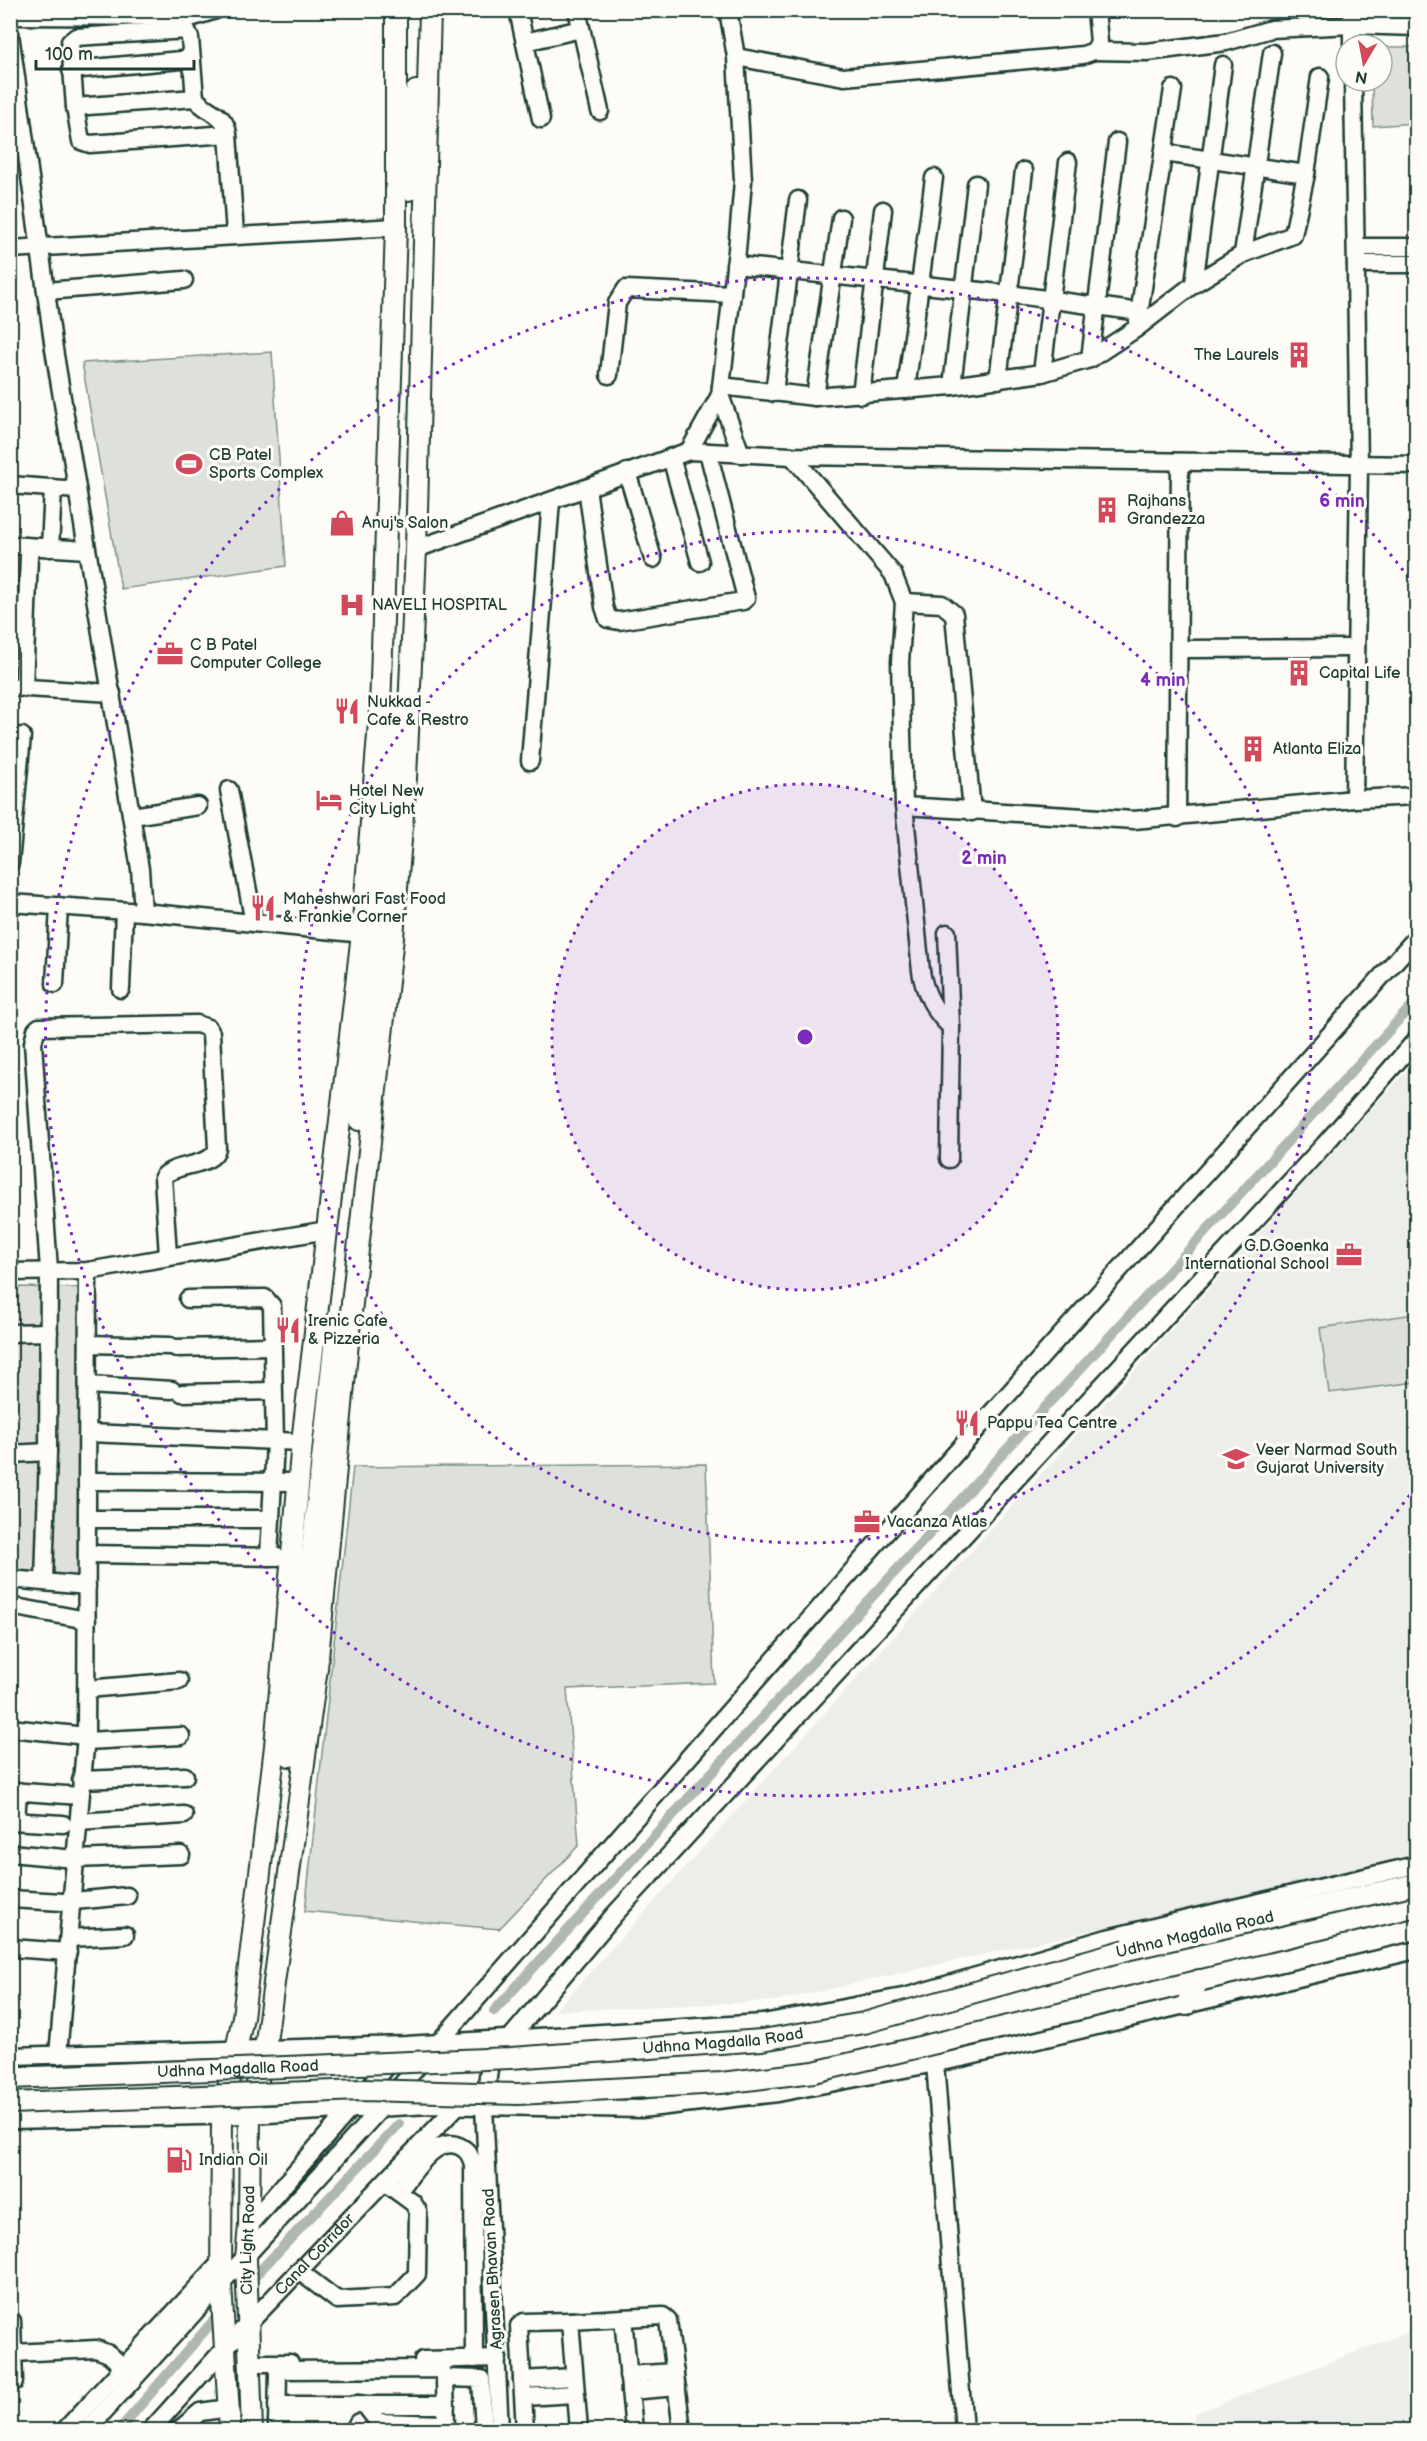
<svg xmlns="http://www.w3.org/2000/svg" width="1427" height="2441" viewBox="0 0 1427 2441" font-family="'Balsamiq Sans',sans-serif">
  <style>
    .built { fill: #eceee9 }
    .green { fill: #dde0db; stroke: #7e8e88; stroke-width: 1.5 }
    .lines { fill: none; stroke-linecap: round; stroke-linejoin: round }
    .canal { stroke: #aeb8b1; stroke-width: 10 }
    .minor-casing { stroke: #1f3d34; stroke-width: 21 }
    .major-casing { stroke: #1f3d34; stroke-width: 24 }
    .minor { stroke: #fdfcf7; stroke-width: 16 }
    .major { stroke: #fdfcf7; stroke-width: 20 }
    .major-bridge-casing { stroke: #1f3d34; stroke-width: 24; stroke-linecap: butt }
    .major-bridge { stroke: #fdfcf7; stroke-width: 20 }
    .ring { fill: none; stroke: #7b2cbf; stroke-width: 3; stroke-dasharray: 3 6 }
    .labels { text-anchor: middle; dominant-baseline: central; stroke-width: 6; stroke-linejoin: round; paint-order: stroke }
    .poi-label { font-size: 16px; fill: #1f3d34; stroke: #fdfcf7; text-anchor: start }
    .street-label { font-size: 16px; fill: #1f3d34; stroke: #fdfcf7 }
    .centre { fill: #7b2cbf; stroke: #fdfcf7; stroke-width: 3 }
    .ring-label { font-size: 18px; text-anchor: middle; font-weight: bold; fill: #7b2cbf; stroke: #fdfcf7; stroke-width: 6; stroke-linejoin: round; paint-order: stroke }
  </style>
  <rect width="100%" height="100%" fill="#fdfcf7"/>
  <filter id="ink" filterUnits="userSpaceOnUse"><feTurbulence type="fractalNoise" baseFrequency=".0167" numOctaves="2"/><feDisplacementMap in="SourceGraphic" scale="12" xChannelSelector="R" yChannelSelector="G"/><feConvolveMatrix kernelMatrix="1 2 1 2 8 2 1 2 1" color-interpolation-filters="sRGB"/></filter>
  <g filter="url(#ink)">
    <path class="built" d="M1416,1060V1858L776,2001L555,2011Z
      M1416,2329V2430H1194V2414Z"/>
    <path class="green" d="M1382,47H1416V123L1373,126L1372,81H1382Z
      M272,352L286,566L121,589L82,363Z
      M11,1287L90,1288L87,1584L11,1583Z
      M1414,1314L1416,1382L1329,1393L1320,1328Z
      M706,1464L714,1683L567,1689L579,1845L499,1929L305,1911L353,1467Z"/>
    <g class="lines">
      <path class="canal" d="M494,2011L1416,1001
        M253,2278L399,2124
        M119,2430L220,2313"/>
      <g class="minor-casing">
        <g id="minor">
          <path d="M518,10L541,119"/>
          <path d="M577,10L600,111"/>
          <path d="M1352,10V45"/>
          <path d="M10,16L194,17L216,10"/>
          <path d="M10,34L54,349L140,869L143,912"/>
          <path d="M525,42L581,29"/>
          <path d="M1094,51L1147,52L1226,42L1271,29L1352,25L1416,27"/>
          <path d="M736,57L844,77L1083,55L1094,51L1099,42L1096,10"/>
          <path d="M71,70L192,59"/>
          <path d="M1353,81L1359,466L1354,799"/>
          <path d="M75,107L195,98"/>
          <path d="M228,134L90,144L81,141L75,107L70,42L76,37L187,30L190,38L195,98C206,113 225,112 228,134L235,234V235"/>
          <path d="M1164,153L1306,174"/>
          <path d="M1356,247H1416"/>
          <path d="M10,249L396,227"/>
          <path d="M1243,254L1272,53"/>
          <path d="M1356,264H1416"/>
          <path d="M735,265L1009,294L1140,312"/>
          <path d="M1194,284L1223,65"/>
          <path d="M46,291L184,280"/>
          <path d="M1138,321L1173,89"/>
          <path d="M1090,359L1117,142"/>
          <path d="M1042,373L1068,162"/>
          <path d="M609,375L617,303L626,289L732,294"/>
          <path d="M998,380L1024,171"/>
          <path d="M721,386L815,397L952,386L1042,373L1090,359L1137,328L1194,284L1243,254L1293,235L1306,174L1320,77"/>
          <path d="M952,386L976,184"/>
          <path d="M906,390L934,178"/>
          <path d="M774,393L798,200"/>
          <path d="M720,395L741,454"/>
          <path d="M861,395L883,210"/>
          <path d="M815,397L841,218"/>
          <path d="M689,451L792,456L1416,465"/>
          <path d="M792,456L893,574L904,602L900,662L904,806L921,971C924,992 935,1013 951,1027"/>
          <path d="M671,457L700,562"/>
          <path d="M627,472L653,559"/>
          <path d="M10,485L77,490"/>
          <path d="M587,488L604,607L608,619L619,621L743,601L746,598L708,452"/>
          <path d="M10,545L87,550"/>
          <path d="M50,548L53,488"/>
          <path d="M416,549L689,451L720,395L737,250L743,181L736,57L728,10"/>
          <path d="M904,602L942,604L954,614L972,812"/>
          <path d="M1186,649L1356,648"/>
          <path d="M10,687L112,693"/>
          <path d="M24,687L29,556"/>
          <path d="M530,761L551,501"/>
          <path d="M229,790L254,923"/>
          <path d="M904,806L1134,820L1354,799L1416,796"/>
          <path d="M132,816L198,806"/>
          <path d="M1177,818L1180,463"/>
          <path d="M10,863L22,736"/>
          <path d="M10,903L143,912L374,935"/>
          <path d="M947,933L951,1027L949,1159"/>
          <path d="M55,984L59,906"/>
          <path d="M121,989L124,911"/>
          <path d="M10,1272L88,1271L327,1230"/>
          <path d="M188,1299L265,1298L272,1306L275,1442L269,1557"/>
          <path d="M10,1333L49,1332"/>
          <path d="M88,1344L170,1346"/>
          <path d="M176,1348L272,1346"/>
          <path d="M88,1385L172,1390"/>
          <path d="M182,1393L273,1391"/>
          <path d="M88,1433L302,1442"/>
          <path d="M10,1454L48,1452"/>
          <path d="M87,1481L299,1482"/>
          <path d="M87,1519H271"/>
          <path d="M87,1554L278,1557"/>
          <path d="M10,1579L87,1586"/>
          <path d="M44,1581L48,1452L49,1270L33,1043L36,1030L39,1027L197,1024L208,1028L211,1033L217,1148C213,1168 175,1162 163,1177L168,1256"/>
          <path d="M10,1606L87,1620"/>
          <path d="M87,1689L179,1681"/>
          <path d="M10,1728L86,1736"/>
          <path d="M86,1741L181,1736"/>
          <path d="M81,1780L185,1776"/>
          <path d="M10,1791L80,1796"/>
          <path d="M10,1821L63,1824"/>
          <path d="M16,1821L18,1791"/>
          <path d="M78,1822L184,1815"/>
          <path d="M10,1853L75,1859L181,1855"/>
          <path d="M10,1899L63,1902L127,1896"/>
          <path d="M69,1938L125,1935"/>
          <path d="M10,1948L68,1952"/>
          <path d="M58,2055L86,1736L88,1271"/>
          <path d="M10,2056L406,2045L763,2023L908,1996L1107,1938L1416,1865"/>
          <path d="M935,2063L964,2430"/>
          <path d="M10,2120L250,2115L430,2105L641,2109L778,2093L962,2058L1416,1950"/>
          <path d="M398,2192C412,2176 434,2135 459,2146C468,2150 470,2155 473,2164L474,2359"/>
          <path d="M249,2225L396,2056"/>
          <path d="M299,2271L337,2300L395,2297L417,2274L418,2211L413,2203L390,2186"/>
          <path d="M623,2318L663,2316L668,2320L682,2430"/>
          <path d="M12,2321L14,2382"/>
          <path d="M13,2353L96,2349L109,2354L123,2367"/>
          <path d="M423,2360L498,2358"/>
          <path d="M250,2363H290"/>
          <path d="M628,2375L675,2372"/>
          <path d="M445,2378L481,2379L484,2430"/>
          <path d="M522,2380L574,2377"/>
          <path d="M630,2391L677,2387"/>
          <path d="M524,2397L575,2394"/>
          <path d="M277,2405H348"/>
          <path d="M365,2405H446"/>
          <path d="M277,2421H338"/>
          <path d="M65,2430L221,2262"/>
          <path d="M87,2430L382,2107L953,1456L1416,938"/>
          <path id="s1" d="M151,2430L225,2348L461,2102"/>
          <path d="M179,2430L200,2412L229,2408"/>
          <path d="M277,2430L278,2370L438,2369L442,2370L445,2378L446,2430"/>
          <path d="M337,2430C338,2414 347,2400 365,2405L378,2422L446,2424"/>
          <path d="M500,2430L484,2107L490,2062L614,1915L1325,1144L1416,1040"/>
          <path d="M525,2430L519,2326L524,2322L570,2321"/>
          <path d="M579,2430L570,2321L623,2318L634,2430"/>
        </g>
      </g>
      <g class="major-casing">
        <g id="major">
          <path d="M409,190L411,128L416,91"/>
          <path d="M359,1120L385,865L394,747L392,708"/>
          <path d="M290,1756L336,1329"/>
          <path d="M1126,1950L1416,1884"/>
          <path d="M1160,1990L1416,1929"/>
          <path d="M1186,2005L1199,1980"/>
          <path d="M230,2430L221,2284L222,2116L243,2017L275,1746L302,1442L362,934L380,710L396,227V10"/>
          <path id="s2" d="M252,2430L246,2259L249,2225L250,2115L265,2049L317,1668L350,1321L393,937L406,778L416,549L430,10"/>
        </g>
      </g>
      <use href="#minor" class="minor"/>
      <use href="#major" class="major"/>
      <g class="major-bridge-casing">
        <g id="major-bridge">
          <path id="s3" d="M10,2078L511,2058L762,2040L864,2023L1126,1950"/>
          <path d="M10,2103L362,2090L518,2094L721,2083L814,2072L1160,1990"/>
        </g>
      </g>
      <use href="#major-bridge" class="major-bridge"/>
    </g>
  </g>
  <circle cx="805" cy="1037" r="253" fill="#7b2cbf" fill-opacity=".12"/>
  <g class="ring">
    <circle cx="805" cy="1037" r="253"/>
    <circle cx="805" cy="1037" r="506"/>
    <path d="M1415 1488A759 759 0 1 1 1415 586"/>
  </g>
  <defs>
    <g id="building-bare" transform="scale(2.07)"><path d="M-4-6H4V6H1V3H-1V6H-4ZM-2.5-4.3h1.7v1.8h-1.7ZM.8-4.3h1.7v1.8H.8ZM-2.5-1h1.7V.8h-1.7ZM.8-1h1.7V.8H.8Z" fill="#d1495b" stroke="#fdfcf7" stroke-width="2.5" paint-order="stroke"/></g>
    <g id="stadium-bare" transform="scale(2.07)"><path d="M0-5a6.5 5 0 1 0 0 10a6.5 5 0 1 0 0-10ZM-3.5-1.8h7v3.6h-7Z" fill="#d1495b" stroke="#fdfcf7" stroke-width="2.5" paint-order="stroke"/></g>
    <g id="shop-bare" transform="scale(2.07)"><path d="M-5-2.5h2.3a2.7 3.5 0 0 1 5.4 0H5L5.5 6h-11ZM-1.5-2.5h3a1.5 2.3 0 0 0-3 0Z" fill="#d1495b" stroke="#fdfcf7" stroke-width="2.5" paint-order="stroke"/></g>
    <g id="hospital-bare" transform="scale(2.07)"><path d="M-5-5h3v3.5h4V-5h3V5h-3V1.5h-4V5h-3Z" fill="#d1495b" stroke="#fdfcf7" stroke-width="2.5" paint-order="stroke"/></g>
    <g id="office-bare" transform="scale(2.07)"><path d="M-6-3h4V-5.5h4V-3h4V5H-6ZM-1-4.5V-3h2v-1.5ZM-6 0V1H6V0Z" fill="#d1495b" stroke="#fdfcf7" stroke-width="2.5" paint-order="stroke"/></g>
    <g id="restaurant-bare" transform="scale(2.07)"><path d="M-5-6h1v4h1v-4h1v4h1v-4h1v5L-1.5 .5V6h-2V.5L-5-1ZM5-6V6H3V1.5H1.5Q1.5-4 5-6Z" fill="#d1495b" stroke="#fdfcf7" stroke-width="2.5" paint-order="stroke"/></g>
    <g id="hotel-bare" transform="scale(2.07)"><path d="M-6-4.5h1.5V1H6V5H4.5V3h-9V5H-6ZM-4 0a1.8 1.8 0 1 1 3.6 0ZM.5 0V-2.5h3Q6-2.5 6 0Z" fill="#d1495b" stroke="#fdfcf7" stroke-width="2.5" paint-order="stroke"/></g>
    <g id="university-bare" transform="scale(2.07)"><path d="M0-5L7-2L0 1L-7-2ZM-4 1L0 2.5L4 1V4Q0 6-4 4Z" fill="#d1495b" stroke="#fdfcf7" stroke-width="2.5" paint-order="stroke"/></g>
    <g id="fuel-bare" transform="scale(2.07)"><path d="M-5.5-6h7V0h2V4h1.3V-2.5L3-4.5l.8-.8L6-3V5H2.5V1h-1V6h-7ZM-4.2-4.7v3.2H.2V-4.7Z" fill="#d1495b" stroke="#fdfcf7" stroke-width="2.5" paint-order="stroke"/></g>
  </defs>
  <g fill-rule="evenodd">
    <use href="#building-bare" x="1299" y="355"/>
    <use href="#stadium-bare" x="189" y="464"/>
    <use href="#building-bare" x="1107" y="510"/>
    <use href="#shop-bare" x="342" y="523"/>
    <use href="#hospital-bare" x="352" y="605"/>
    <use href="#office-bare" x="170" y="654"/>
    <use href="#building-bare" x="1299" y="673"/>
    <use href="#restaurant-bare" x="347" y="711"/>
    <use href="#building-bare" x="1253" y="749"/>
    <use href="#hotel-bare" x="329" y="800"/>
    <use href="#restaurant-bare" x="263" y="908"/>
    <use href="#office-bare" x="1349" y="1255"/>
    <use href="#restaurant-bare" x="288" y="1330"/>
    <use href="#restaurant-bare" x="967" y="1423"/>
    <use href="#university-bare" x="1236" y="1459"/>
    <use href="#office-bare" x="867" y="1522"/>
    <use href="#fuel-bare" x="179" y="2160"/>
  </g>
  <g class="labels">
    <g class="poi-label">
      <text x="1279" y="355" text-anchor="end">The Laurels</text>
      <text x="209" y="455">CB Patel<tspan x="209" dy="18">Sports Complex</tspan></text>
      <text x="1127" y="501">Rajhans<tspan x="1127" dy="18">Grandezza</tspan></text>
      <text x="362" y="523">Anuj's Salon</text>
      <text x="372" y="605">NAVELI HOSPITAL</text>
      <text x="190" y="645">C B Patel<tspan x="190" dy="18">Computer College</tspan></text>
      <text x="1319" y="673">Capital Life</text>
      <text x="367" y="702">Nukkad -<tspan x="367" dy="18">Cafe &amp; Restro</tspan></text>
      <text x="1273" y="749">Atlanta Eliza</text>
      <text x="349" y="791">Hotel New<tspan x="349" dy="18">City Light</tspan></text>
      <text x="283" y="899">Maheshwari Fast Food<tspan x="283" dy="18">&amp; Frankie Corner</tspan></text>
      <text x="1329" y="1246" text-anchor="end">G.D.Goenka<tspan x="1329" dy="18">International School</tspan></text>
      <text x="308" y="1321">Irenic Cafe<tspan x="308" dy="18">&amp; Pizzeria</tspan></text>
      <text x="987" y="1423">Pappu Tea Centre</text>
      <text x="1256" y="1450">Veer Narmad South<tspan x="1256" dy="18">Gujarat University</tspan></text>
      <text x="887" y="1522">Vacanza Atlas</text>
      <text x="199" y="2160">Indian Oil</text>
    </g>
    <g class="street-label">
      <text transform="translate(1195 1935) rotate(-13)">Udhna Magdalla Road</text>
      <text stroke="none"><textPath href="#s3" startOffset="714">Udhna Magdalla Road</textPath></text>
      <text stroke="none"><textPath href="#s3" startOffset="228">Udhna Magdalla Road</textPath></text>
      <text stroke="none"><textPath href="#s2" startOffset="190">City Light Road</textPath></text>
      <text stroke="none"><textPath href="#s1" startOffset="240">Canal Corridor</textPath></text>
      <text transform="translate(493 2269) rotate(-93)">Agrasen Bhavan Road</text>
    </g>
  </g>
  <circle cx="805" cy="1037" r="9" class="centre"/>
  <g class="ring-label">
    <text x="1342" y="507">6 min</text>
    <text x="1163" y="686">4 min</text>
    <text x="984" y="864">2 min</text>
  </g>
  <rect width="1427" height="2441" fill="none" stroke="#fdfcf7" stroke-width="36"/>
  <rect x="18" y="18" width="1391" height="2405" fill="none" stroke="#1f3d34" stroke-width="2" filter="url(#ink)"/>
  <g transform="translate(1364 63) rotate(190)"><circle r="28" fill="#fdfcf7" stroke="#a4b0a9" stroke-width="1.5"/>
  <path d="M0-4.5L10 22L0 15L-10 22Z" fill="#d1495b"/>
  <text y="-9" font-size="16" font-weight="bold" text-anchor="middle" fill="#1f3d34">N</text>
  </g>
  <path d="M36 60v9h158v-9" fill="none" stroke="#1f3d34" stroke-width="3"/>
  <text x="45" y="60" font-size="18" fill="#1f3d34" stroke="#fdfcf7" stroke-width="4.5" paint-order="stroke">100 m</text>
</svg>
